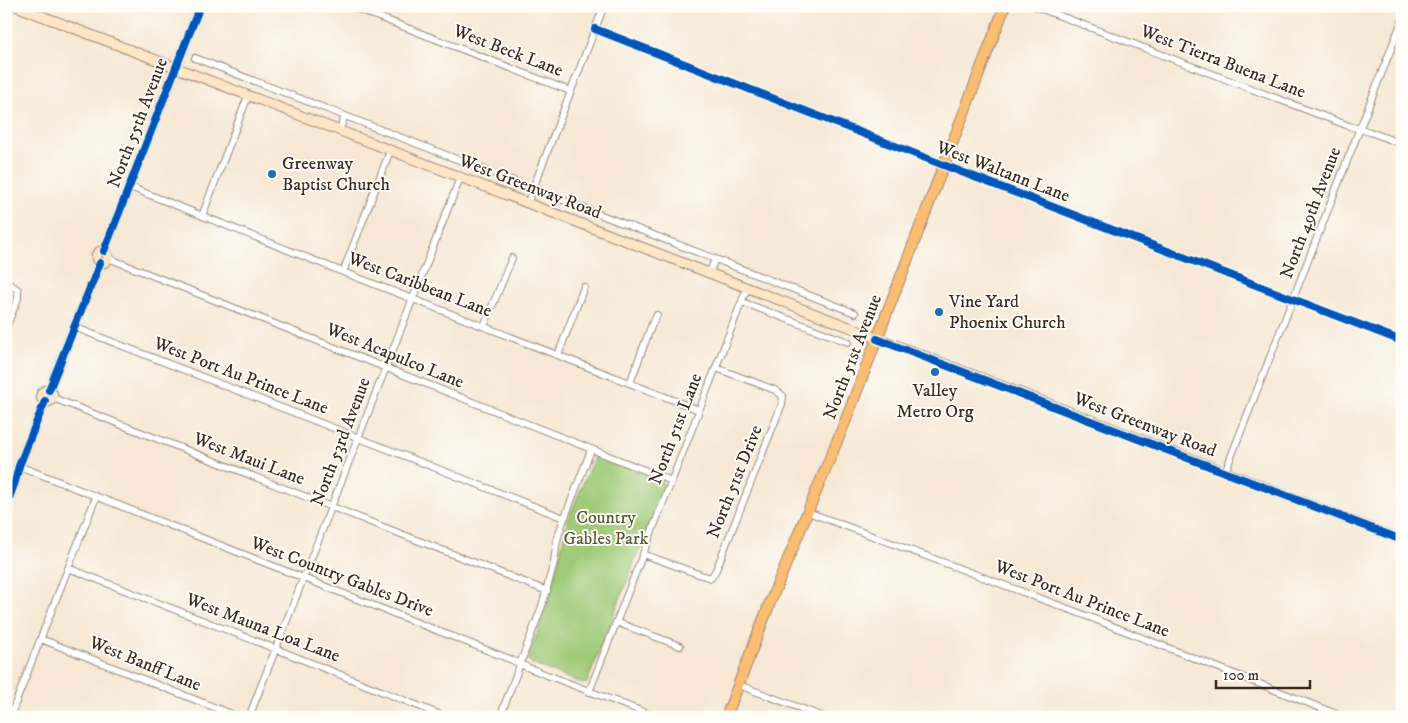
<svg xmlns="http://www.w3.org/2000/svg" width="1408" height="723" viewBox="0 0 1408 723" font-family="'IM FELL DW Pica',serif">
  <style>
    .green { fill: #9fca77; stroke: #6d7a4a }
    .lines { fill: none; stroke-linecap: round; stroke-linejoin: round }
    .street-casing { stroke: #988979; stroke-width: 8 }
    .secondary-casing { stroke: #988979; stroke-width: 11 }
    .primary-casing { stroke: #988979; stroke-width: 12 }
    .street { stroke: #fff; stroke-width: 6 }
    .secondary { stroke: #fee5c5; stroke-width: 9 }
    .primary { stroke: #fcbd6f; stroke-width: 10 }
    .cycleway-casing { stroke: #fdfcf7; stroke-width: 11 }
    .cycleway { stroke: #0057b8; stroke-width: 8 }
    .poi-dot { fill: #1f6fb2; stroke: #fdfcf7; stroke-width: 2 }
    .labels { text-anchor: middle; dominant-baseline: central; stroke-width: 4; stroke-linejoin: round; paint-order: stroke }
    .street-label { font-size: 18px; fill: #3b2a1e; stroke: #fdfcf7 }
    .poi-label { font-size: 18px; fill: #3b2a1e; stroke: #fdfcf7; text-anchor: start }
    .park-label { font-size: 18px; fill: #595a39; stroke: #fdfcf7 }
  </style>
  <rect width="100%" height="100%" fill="#fdfcf7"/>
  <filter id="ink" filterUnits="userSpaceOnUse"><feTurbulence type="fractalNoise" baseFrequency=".02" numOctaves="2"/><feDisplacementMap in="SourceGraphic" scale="10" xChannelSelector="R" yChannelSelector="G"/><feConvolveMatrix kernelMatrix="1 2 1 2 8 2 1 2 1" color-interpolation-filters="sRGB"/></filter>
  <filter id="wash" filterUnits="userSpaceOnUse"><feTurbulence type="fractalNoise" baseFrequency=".0096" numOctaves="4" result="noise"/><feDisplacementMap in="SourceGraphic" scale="20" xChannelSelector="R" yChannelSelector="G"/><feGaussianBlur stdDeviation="1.12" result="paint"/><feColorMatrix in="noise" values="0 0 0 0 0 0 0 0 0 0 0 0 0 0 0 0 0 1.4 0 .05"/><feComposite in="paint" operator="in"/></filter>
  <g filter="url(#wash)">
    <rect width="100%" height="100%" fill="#f6e8d4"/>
    <path class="green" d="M598,456L662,482L664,487L588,680L587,683L584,684L532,664L528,660L551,593L567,522L592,462L593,458Z"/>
  </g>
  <g filter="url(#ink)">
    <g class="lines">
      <g class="street-casing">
        <path id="street" d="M350,6L570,91
          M1034,6L1349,126L1370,132L1402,144
          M595,29L959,171L1402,341
          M195,58L855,313
          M339,131L345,116
          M130,187L343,272L699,410
          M527,204L604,6
          M202,216L248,96
          M108,258L672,481
          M343,272L390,151
          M709,274L715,259
          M6,283L11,285L18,290V298L6,328
          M742,302L848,342
          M484,326L512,258
          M74,327L564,518
          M558,355L584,287
          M630,383L652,324L657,315
          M53,398L547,591
          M19,466L512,660L529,668L651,715L652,717
          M1225,472L1402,21
          M808,512L1079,613L1344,717
          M643,554L701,575L711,578L716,570L782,404L783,396L775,390L716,368
          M68,568L276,649L446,717
          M616,622L680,646
          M41,639L239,717
          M739,685L824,717
          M589,692L747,288
          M10,717L96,497
          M249,717L460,178
          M500,717L542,606L554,562L557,540L561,527L591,450"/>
      </g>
      <g class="secondary-casing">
        <path id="secondary" d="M16,6L1402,540
          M96 257a6 6 0 1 1 12 0a6 6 0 1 1-12 0Z
          M104,251L200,6
          M41 396a6 6 0 1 1 12 0a6 6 0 1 1-12 0Z
          M49,390L100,263
          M6,506L15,482L19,466L45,401"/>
      </g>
      <g class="primary-casing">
        <path id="primary" d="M726,717L771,600L845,422L1005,6"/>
      </g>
      <use href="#street" class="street"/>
      <use href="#secondary" class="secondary"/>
      <use href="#primary" class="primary"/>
      <g class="cycleway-casing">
        <path id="cycleway" d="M595,29L959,171L1402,341
          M104,251L200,6
          M877,339L1402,540
          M49,390L100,263
          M6,506L15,482L19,466L45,401"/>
      </g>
      <use href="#cycleway" class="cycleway"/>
    </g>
  </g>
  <g class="poi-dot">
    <circle cx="272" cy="174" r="5"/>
    <circle cx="939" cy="312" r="5"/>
    <circle cx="935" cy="372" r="5"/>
  </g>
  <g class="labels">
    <g class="street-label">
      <text transform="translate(508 51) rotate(21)">West Beck Lane</text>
      <text transform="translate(1223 62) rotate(21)">West Tierra Buena Lane</text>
      <text transform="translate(138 123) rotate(-69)">North 55th Avenue</text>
      <text transform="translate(1003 172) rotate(21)">West Waltann Lane</text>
      <text transform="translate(530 187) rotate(21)">West Greenway Road</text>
      <text transform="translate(1311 213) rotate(-69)">North 49th Avenue</text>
      <text transform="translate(420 285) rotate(21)">West Caribbean Lane</text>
      <text transform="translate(395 356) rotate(22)">West Acapulco Lane</text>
      <text transform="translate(853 357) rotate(-69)">North 51st Avenue</text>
      <text transform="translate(241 376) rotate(21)">West Port Au Prince Lane</text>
      <text transform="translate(1145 425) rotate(21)">West Greenway Road</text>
      <text transform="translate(676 429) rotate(-69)">North 51st Lane</text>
      <text transform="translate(341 442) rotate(-69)">North 53rd Avenue</text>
      <text transform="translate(249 459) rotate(21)">West Maui Lane</text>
      <text transform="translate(735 482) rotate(-68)">North 51st Drive</text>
      <text transform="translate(342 577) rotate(21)">West Country Gables Drive</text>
      <text transform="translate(1082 599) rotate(21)">West Port Au Prince Lane</text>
      <text transform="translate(263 628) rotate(21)">West Mauna Loa Lane</text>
      <text transform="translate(145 664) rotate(22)">West Banff Lane</text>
    </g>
    <g class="poi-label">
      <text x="282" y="164">Greenway<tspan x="282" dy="21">Baptist Church</tspan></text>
      <text x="949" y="302">Vine Yard<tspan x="949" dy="21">Phoenix Church</tspan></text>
      <text x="935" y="391" text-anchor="middle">Valley<tspan x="935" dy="21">Metro Org</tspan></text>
    </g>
    <g class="park-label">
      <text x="606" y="518">Country<tspan x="606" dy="21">Gables Park</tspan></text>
    </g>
  </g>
  <rect width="1408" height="723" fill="none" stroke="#fdfcf7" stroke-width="25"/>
  <path d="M1216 680v8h94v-8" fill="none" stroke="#3b2a1e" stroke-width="2.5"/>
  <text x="1223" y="680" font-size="15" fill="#3b2a1e" stroke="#fdfcf7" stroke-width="4" paint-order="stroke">100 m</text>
</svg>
